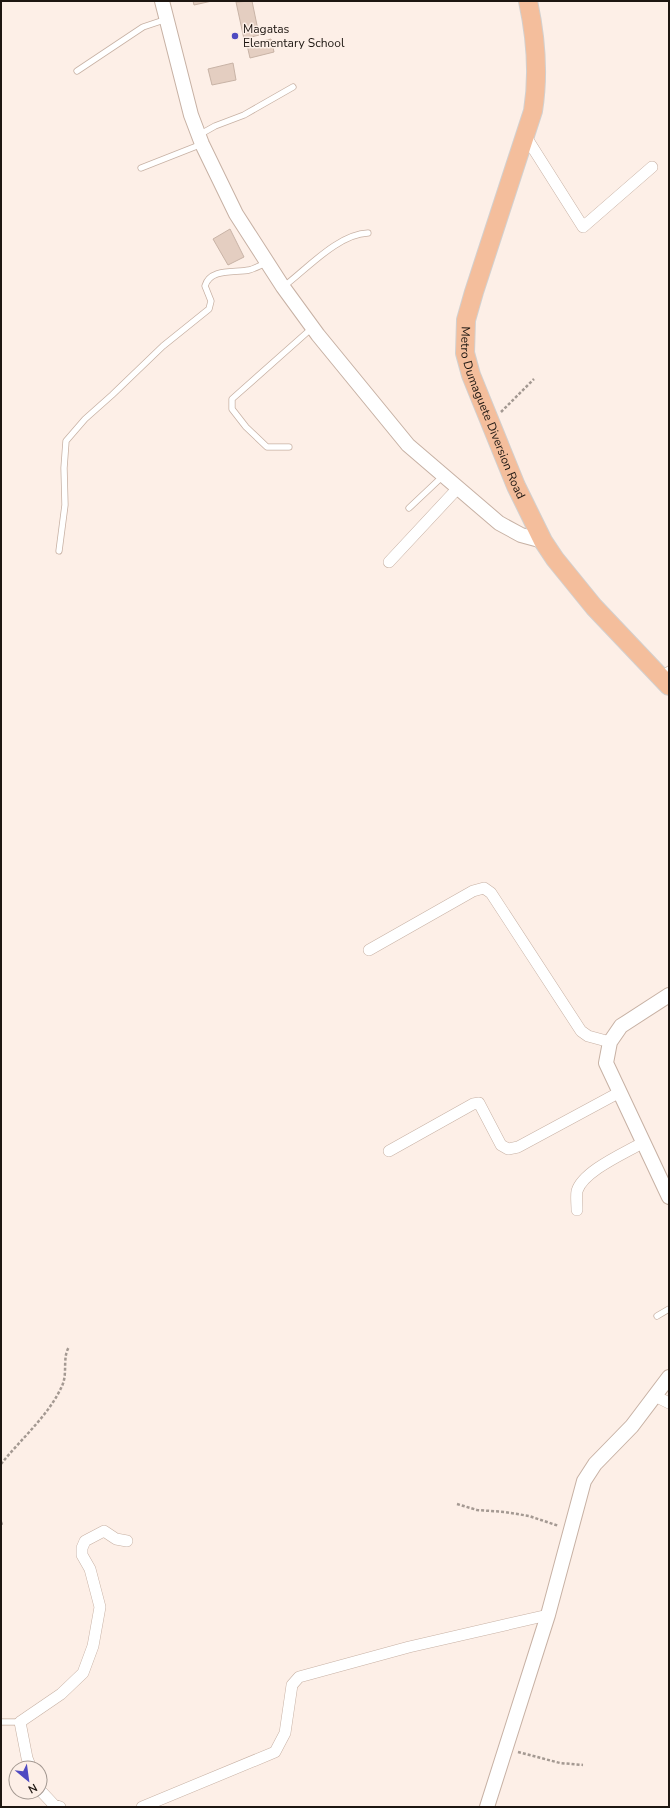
<svg xmlns="http://www.w3.org/2000/svg" width="670" height="1808" viewBox="0 0 670 1808" font-family="'Nunito Sans',sans-serif">
  <style>
    .building { fill: #e4cec1; stroke: #c8b3a6 }
    .lines { fill: none; stroke-linecap: round; stroke-linejoin: round }
    .service-casing { stroke: #c7b1a4; stroke-width: 7 }
    .minor-casing { stroke: #c7b1a4; stroke-width: 12 }
    .tertiary-casing { stroke: #c7b1a4; stroke-width: 16 }
    .trunk-casing { stroke: #d2d0cf; stroke-width: 20 }
    .path { stroke: #a49992; stroke-width: 2.5; stroke-dasharray: 3 2; stroke-linecap: butt }
    .service { stroke: #fff; stroke-width: 5.5 }
    .minor { stroke: #fff; stroke-width: 11 }
    .tertiary { stroke: #fff; stroke-width: 14 }
    .trunk { stroke: #f4be9c; stroke-width: 18 }
    .poi-dot { fill: #4f4ac1; stroke: #fdefe7; stroke-width: 1.5 }
    .labels { text-anchor: middle; dominant-baseline: central; stroke-width: 3; stroke-linejoin: round; paint-order: stroke }
    .poi-label { font-size: 12px; fill: #1d1611; stroke: #fdefe7; text-anchor: start }
    .street-label { font-size: 12px; fill: #1d1611; stroke: #fdefe7 }
  </style>
  <rect width="100%" height="100%" fill="#fdefe7"/>
  <path class="building" d="M193,1H212L194,5Z
    M252,1L259,35L244,39L236,2Z
    M271,39L274,52L250,58L247,45Z
    M233,63L236,80L212,85L208,69Z
    M230,229L244,257L228,265L213,239Z"/>
  <g class="lines">
    <g class="service-casing">
      <path id="service" d="M77,71L143,27L167,19
        M199,135L215,126L244,115L293,87
        M141,168L202,144
        M283,287C307,269 338,234 368,233
        M289,447H267L246,427L232,409V399L312,328
        M409,508L443,476
        M59,551L65,505L64,468L66,441L85,419L112,395L163,346L209,309L211,301L205,286C210,268 235,273 249,270C254,269 261,265 266,263
        M661,675L669,669
        M657,1316L669,1309
        M1,1722H20"/>
    </g>
    <g class="minor-casing">
      <path id="minor" d="M526,137L583,227L652,167
        M389,562L457,489
        M369,950L473,891L484,888L491,893L581,1031L588,1036L610,1042
        M389,1151L473,1104L479,1103L501,1145L508,1149L518,1147L620,1092
        M577,1210C577,1204 576,1196 577,1191C583,1171 625,1153 642,1143
        M655,1396L669,1403
        M31,1768L27,1758L20,1722L61,1694L83,1673L93,1646L100,1607L90,1569L82,1555V1548L85,1541L104,1531L116,1539L127,1541
        M40,1790L54,1805L60,1807
        M142,1807L275,1752L285,1733L292,1685L299,1677L409,1647L548,1615"/>
    </g>
    <g class="tertiary-casing">
      <path id="tertiary" d="M162,1L191,115L202,144L236,214L283,287L318,335L408,445L499,523L521,535L543,541
        M669,995L621,1026L610,1042L606,1063L669,1197
        M487,1807L548,1615L584,1481L595,1464L632,1426L669,1377"/>
    </g>
    <g class="trunk-casing">
      <g id="trunk">
        <path id="s1" d="M528,1C536,38 539,74 533,111L474,292L466,320L465,353L471,375L516,486L543,541L555,559L594,607L669,686"/>
      </g>
    </g>
    <path class="path" d="M501,412L534,379
      M1,1464C21,1439 49,1415 62,1386C68,1373 62,1358 69,1347
      M457,1504L477,1510L505,1512L529,1516L559,1526
      M1,1522L2,1525
      M518,1752L560,1763L583,1765"/>
    <use href="#service" class="service"/>
    <use href="#minor" class="minor"/>
    <use href="#tertiary" class="tertiary"/>
    <use href="#trunk" class="trunk"/>
  </g>
  <circle class="poi-dot" cx="235" cy="36" r="4"/>
  <g class="labels">
    <g class="poi-label">
      <text x="243" y="29">Magatas<tspan x="243" dy="14">Elementary School</tspan></text>
    </g>
    <g class="street-label">
      <text stroke="none"><textPath href="#s1" startOffset="428">Metro Dumaguete Diversion Road</textPath></text>
    </g>
  </g>
  <rect width="670" height="1808" fill="none" stroke="#1d1611" stroke-width="4"/>
  <g transform="translate(28 1780) rotate(151)"><circle r="19" fill="#fdefe7" stroke="#a39891"/>
  <path d="M0-3L7 15L0 10L-7 15Z" fill="#4f4ac1"/>
  <text y="-6" font-size="11" font-weight="bold" text-anchor="middle" fill="#1d1611">N</text>
  </g>
</svg>
